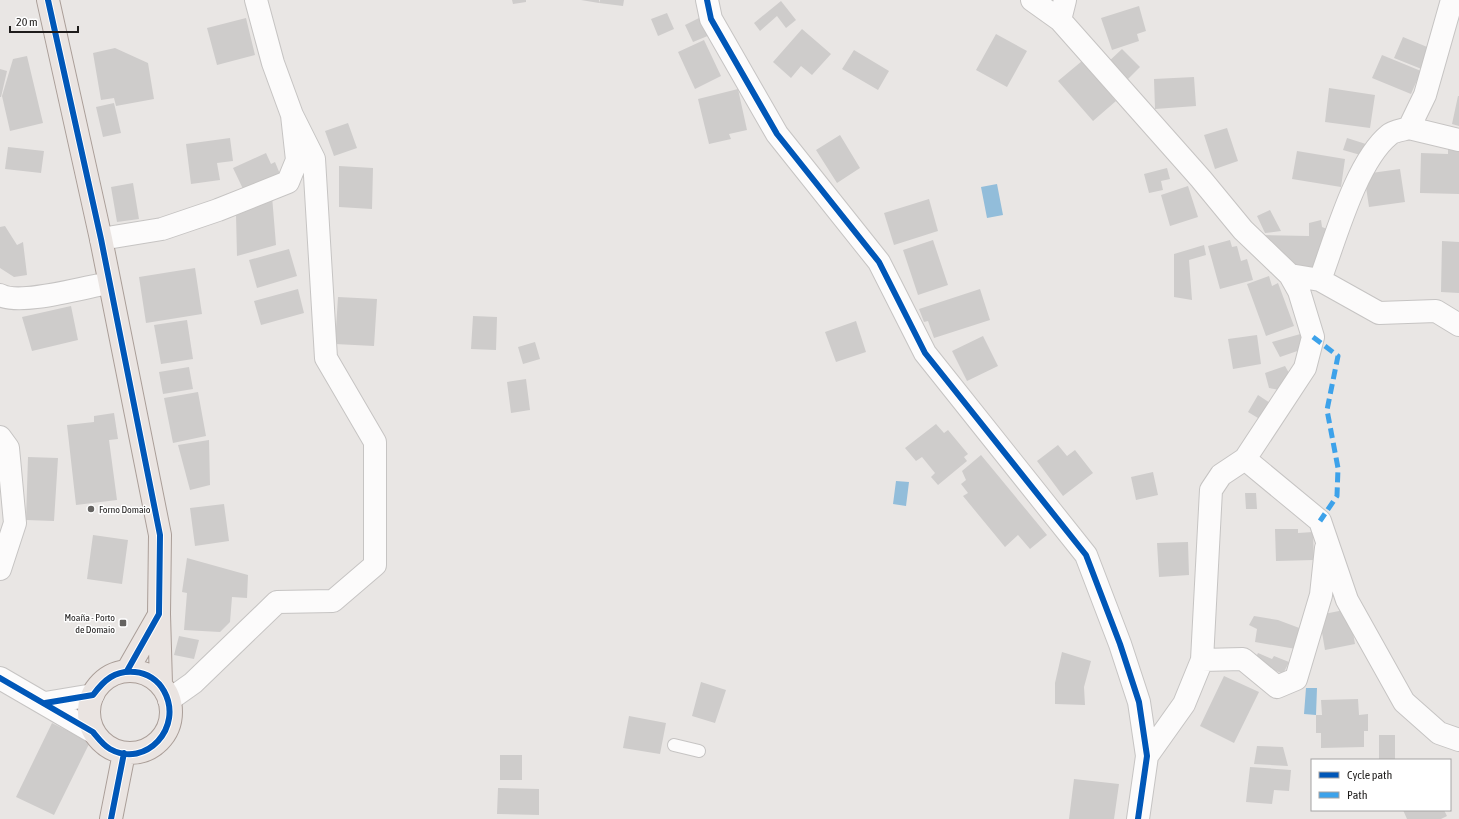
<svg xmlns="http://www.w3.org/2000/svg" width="1459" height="819" viewBox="0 0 1459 819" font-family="'Asap Condensed',sans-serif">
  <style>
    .water { fill: #92bdda }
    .building { fill: #cecccb }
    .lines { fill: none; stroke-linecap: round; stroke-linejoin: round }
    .lane-casing { stroke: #c6c4c3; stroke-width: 14 }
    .street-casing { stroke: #c6c4c3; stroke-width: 24 }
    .primary-casing { stroke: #aa9e98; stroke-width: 24 }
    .lane { stroke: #fcfbfb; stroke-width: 12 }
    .street { stroke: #fcfbfb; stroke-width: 22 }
    .primary { stroke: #eae4e1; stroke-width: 22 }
    .quiet { stroke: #3da2ea; stroke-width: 5; stroke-dasharray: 10 5; stroke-linecap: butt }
    .cycleway-casing { stroke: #fff; stroke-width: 8 }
    .cycleway { stroke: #0057b8; stroke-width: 6 }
    .poi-dot { fill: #656361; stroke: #fff; stroke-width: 1.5 }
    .labels { text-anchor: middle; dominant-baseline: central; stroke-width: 3; stroke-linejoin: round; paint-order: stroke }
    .poi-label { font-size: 10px; fill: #1e1c1b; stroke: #fff; text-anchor: start }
  </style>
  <rect width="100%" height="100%" fill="#e9e6e4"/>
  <path class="water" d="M997,184L1003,215L987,218L981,187Z
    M896,481L909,482L906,506L893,504Z
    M1306,688H1317L1316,715L1304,714Z"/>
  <path class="building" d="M512,0H526V2L513,4Z
    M581,0H599V3Z
    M600,0H624L623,6L599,3Z
    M781,1L796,20L786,28L777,16L760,31L754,23Z
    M1139,6L1146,31L1137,34L1139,41L1112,50L1101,18Z
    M667,13L674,29L658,36L651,19Z
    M701,17L710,35L693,42L685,25Z
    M246,18L255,55L217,65L207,28Z
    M802,29L831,54L812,75L801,66L791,78L773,62Z
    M996,34L1027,51L1007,87L976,70Z
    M1403,37L1432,49L1424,70L1394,58Z
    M704,40L721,76L695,89L678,52Z
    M115,48L148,63L154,99L116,106L114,98L101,100L93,53Z
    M1122,49L1140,67L1124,83L1106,64Z
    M854,50L889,71L878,90L842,69Z
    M1382,55L1421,71L1411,94L1372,78Z
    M27,56L43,123L10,131L2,96L13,59Z
    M1082,61L1116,101L1093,121L1058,81Z
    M0,69L7,71L1,97H0Z
    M1194,77L1196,106L1155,109L1154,79Z
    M1329,88L1375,95L1370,128L1325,122Z
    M738,89L747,130L729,134L731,139L709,144L698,99Z
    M1458,96H1459V126L1452,124Z
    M114,103L121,133L103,137L96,107Z
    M348,123L357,148L334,156L325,131Z
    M1227,128L1238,161L1215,169L1204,135Z
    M840,135L860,168L837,183L816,150Z
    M230,138L233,161L217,163L220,180L191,184L186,144Z
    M1347,138L1369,145L1364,156L1343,150Z
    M8,147L44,151L41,173L5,169Z
    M1448,148H1459V194L1420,193L1421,153L1448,154Z
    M1297,151L1345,159L1341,187L1292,179Z
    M266,153L271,164L275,162L280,174L244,191L233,168Z
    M339,166L373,168L372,209L339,207Z
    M1167,168L1170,179L1161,181L1163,190L1149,193L1144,174Z
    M1400,169L1405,202L1369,207L1364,174Z
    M133,183L139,219L117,222L111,187Z
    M1188,186L1198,217L1170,226L1161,195Z
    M272,196L276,245L237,256L236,214Z
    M929,199L938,231L894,245L884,213Z
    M1270,210L1281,231L1265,233L1257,216Z
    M1321,220L1322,227L1327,229L1317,271L1296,273L1262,235L1309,236V223Z
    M5,226L17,245L23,242L27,275L14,277L0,268V227Z
    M933,240L948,285L918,295L903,250Z
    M1230,240L1232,247L1237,246L1241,261L1247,259L1253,280L1220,289L1208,246Z
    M1442,241L1459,242V293L1441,292Z
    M1204,245L1206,255L1189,260L1192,300L1174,297V254Z
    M289,249L297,276L257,288L249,260Z
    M195,268L202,314L146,323L139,277Z
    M1269,276L1272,286L1278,283L1294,326L1266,336L1247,284Z
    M298,289L304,313L261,325L254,301Z
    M980,289L990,320L934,338L928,321L924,322L919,309Z
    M338,297L377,299L374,346L335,344Z
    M71,306L78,340L32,351L22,317Z
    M473,316L497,317L496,350L471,349Z
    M187,320L193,359L161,364L154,325Z
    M856,321L866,352L836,362L825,332Z
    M1304,333L1306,348L1280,357L1272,342Z
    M1257,335L1261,364L1233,369L1228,339Z
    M983,336L998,366L967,381L952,351Z
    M535,342L540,359L523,364L518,347Z
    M1285,366L1293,380L1285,391L1269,388L1265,373Z
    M189,367L193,389L163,394L159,372Z
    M526,379L530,410L511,413L507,382Z
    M198,392L206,436L173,443L164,398Z
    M1258,395L1273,405L1263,421L1248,412Z
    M114,413L118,439L109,440L117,500L76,505L67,425L94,422V416Z
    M936,424L944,433L948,430L968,454L964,457L967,461L938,485L931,477L935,473L922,457L916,461L905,448Z
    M209,440L210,485L190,490L178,445Z
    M1058,445L1067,456L1075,450L1093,473L1063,496L1037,461Z
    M981,455L1047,535L1030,549L1018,535L1005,547L963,496L968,493L961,484L966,480L962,471Z
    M28,457L58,458L54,521L26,520Z
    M1153,472L1158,495L1136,500L1131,477Z
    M1245,493H1256L1257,509H1246Z
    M224,504L229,541L195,546L190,508Z
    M1275,529H1298V533L1313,532L1314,560L1276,561Z
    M93,535L128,540L122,584L87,579Z
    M1188,542L1189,575L1159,577L1157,543Z
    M187,558L248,575L247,598L232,597L230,622L220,632L184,630L187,593L182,592Z
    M1349,609L1355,644L1325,650L1319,615Z
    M1254,616L1278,620L1302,629L1296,649L1255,642L1257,629L1249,625Z
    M179,636L199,640L194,659L174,655Z
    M1062,652L1091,661L1084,687L1085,705L1055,704V683Z
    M1258,653L1272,659L1274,656L1289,662L1283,674L1254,661Z
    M1224,676L1259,692L1234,743L1200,726Z
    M701,682L726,690L715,723L692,716Z
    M1358,699L1359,715L1368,714V731H1364V747L1321,748V733H1316V715H1322L1321,700Z
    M629,716L666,723L660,754L623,748Z
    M52,723L90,742L54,815L16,797Z
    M1379,735H1395V760H1379Z
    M1257,746L1283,747L1288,766L1254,764Z
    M500,755H522V780H500Z
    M1250,767L1291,770L1289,791L1274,790L1272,804L1246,802Z
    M1074,779L1119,784L1114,819H1069Z
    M498,788L539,789V815L497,814Z
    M1403,810H1444L1447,816L1441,819H1407Z"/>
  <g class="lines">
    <g class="lane-casing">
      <path id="lane" d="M674,745L699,751"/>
    </g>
    <g class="street-casing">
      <path id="street" d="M707,0L711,19L777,134L879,262L925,353L1086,555L1120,644L1139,702L1147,756L1138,819
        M1032,0L1060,20L1201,179L1243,230L1290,275L1320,280L1379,313L1436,311L1459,325
        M1060,20L1065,0
        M1409,128L1459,140
        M101,239L162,229L218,210L288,182L297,160L292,115L273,63L256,0
        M1320,280C1335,240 1356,162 1389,135C1393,131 1403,130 1409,128L1425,95L1452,0
        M0,295C20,306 85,287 109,283
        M0,437L8,448L15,523L0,569
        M1245,459L1305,368L1313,337L1299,291L1290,275
        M1202,660L1243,659L1277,687L1296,679L1321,595L1326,548
        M0,678L93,732
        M169,700L193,683L277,602L333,601L375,565V442L326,358L314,159L292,115
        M45,703L93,695
        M1147,756L1184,704L1202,660L1211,490L1221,475L1245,459L1320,521L1347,600L1404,702L1439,733L1459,740"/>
    </g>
    <g class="primary-casing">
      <path id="primary" d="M48,0L101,239L160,535L159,614L161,684
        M127,671L159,615
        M89 712a41 41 0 1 1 82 0a41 41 0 1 1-82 0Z
        M111,819L124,753"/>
    </g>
    <use href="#lane" class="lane"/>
    <use href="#street" class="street"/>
    <use href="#primary" class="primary"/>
    <path class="quiet" d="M1313,337L1338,356L1327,410L1338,468L1337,496L1320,521"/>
    <g class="cycleway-casing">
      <path id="cycleway" d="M48,0L101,239L160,535L159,614L127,671
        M707,0L711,19L777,134L879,262L925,353L1086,555L1120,644L1139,702L1147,756L1138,819
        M0,678L93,732C98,738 103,745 110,749C146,769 184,727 164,691C158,680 147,673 135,672C115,670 104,680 93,695L45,703
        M111,819L124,753"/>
    </g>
    <use href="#cycleway" class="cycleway"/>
  </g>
  <g class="poi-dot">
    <circle cx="91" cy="509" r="4"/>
    <rect x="119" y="619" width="8" height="8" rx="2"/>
  </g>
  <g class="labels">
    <g class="poi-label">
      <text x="99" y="509">Forno Domaio</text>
      <text x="115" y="617" text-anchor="end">Moaña - Porto<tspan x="115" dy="12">de Domaio</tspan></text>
    </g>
  </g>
  <rect x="1311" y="759" width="140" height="52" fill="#ffffff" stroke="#a5a4a4"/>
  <rect x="1319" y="772" width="20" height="6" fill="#0057b8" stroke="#a5a4a4"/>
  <text x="1347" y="779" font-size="12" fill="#1e1c1b">Cycle path</text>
  <rect x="1319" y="792" width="20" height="6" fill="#3da2ea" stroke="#a5a4a4"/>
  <text x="1347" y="799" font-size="12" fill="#1e1c1b">Path</text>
  <path d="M10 26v6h68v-6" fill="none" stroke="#1e1c1b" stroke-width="2"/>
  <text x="16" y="26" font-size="12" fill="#1e1c1b" stroke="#ffffff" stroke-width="3" paint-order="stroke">20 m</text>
</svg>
